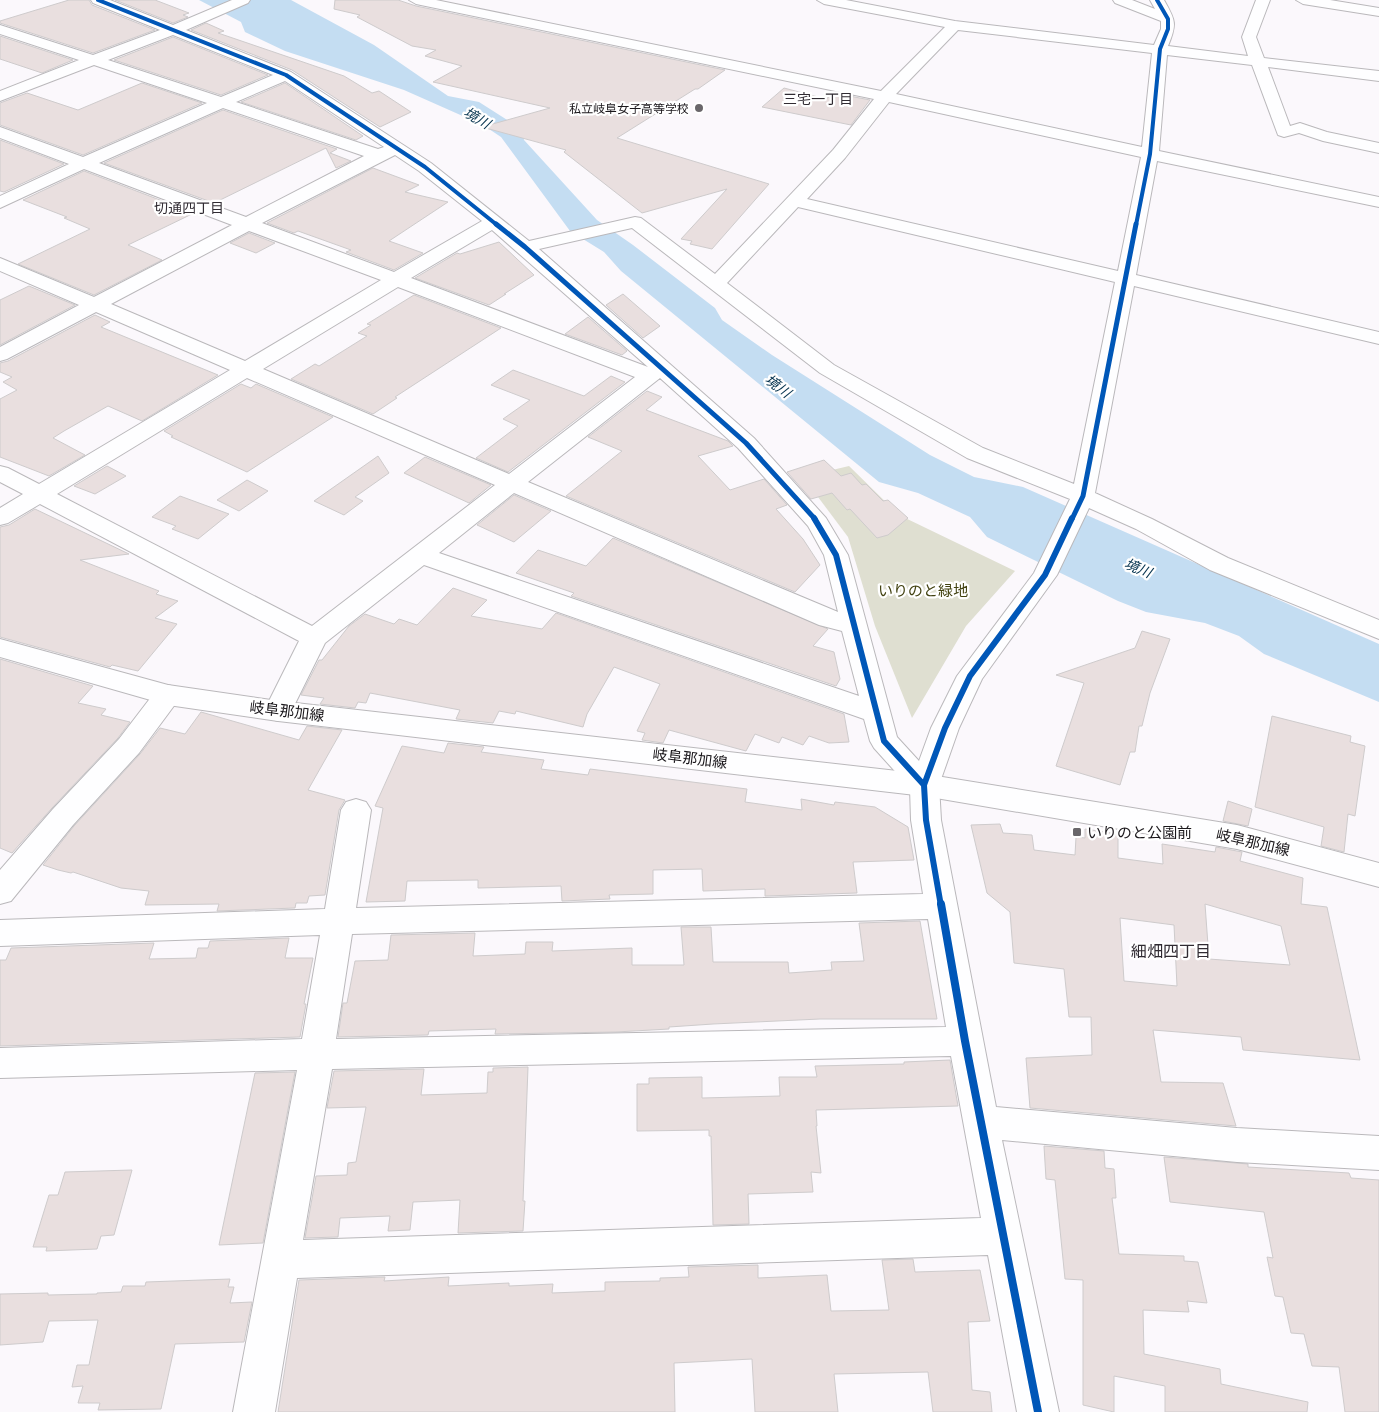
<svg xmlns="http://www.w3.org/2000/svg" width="1379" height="1412" viewBox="0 0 1379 1412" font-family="Poppins,'Noto Sans JP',sans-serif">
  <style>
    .green { fill: #dfdfd1 }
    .water { fill: #c4ddf2 }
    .building { fill: #e9dfdf; stroke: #cecbcc; fill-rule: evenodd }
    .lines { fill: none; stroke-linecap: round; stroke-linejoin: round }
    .minor-casing { stroke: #bab8bb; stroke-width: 2 }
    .major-casing { stroke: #bab8bb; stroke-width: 2 }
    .minor { fill: #fefeff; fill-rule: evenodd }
    .major { fill: #fefeff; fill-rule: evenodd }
    .cycleway-far3-casing { stroke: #fff; stroke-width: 5.5 }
    .cycleway-far2-casing { stroke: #fff; stroke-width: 8 }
    .cycleway-far1-casing { stroke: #fff; stroke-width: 9 }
    .cycleway-casing { stroke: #fff; stroke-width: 11 }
    .cycleway-far3 { stroke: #0057b8; stroke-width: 4 }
    .cycleway-far2 { stroke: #0057b8; stroke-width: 5 }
    .cycleway-far1 { stroke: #0057b8; stroke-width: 6 }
    .cycleway { stroke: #0057b8; stroke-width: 8 }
    .poi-dot { fill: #69666a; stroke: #fff; stroke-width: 2 }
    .labels { text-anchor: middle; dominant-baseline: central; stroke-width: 4.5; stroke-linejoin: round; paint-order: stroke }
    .far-poi-label { font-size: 12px; fill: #1a171b; stroke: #fff; text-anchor: end }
    .far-neighbourhood-label { font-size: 14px; fill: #302b32; stroke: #fff }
    .far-water-label { font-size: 14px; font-style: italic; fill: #03314d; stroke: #fff }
    .park-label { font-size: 15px; fill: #424211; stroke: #fff }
    .street-label { font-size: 15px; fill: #1a171b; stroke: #fff }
    .poi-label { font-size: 15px; fill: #1a171b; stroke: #fff; text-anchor: start }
    .neighbourhood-label { font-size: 16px; fill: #302b32; stroke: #fff }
  </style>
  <rect width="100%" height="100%" fill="#fbf8fc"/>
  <path class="green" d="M849,466L899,515L1015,571L966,626L912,718L875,626L848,537L803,477Z"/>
  <path class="water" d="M199,0H291L374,45L448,96L479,102L515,125L523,135L524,140L597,220L633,245L715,308L722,320L772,355L930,455L974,477L1023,487L1379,644V702L1264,654L1239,636L1205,623L1146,612L1118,601L987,537L970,517L918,493L879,482L621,271L604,252L570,231L501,137L483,125L404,90L285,51L245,32L241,22Z"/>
  <path class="building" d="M69,0H89L92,5L155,30L93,53L0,23V21Z
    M115,0H155L189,13L183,15L188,17L173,23Z
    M335,0H398L416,6L725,70L698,89H695L617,138L769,184L712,249L690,244L692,241L681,239L727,189L642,213L564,152L566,150L482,127L550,108L433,82L462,66L425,56L436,50L412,46L357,17L360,15L334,9Z
    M206,23L224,31L218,33L344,76L372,93L379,91L411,112L380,127L292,70L191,30Z
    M0,36L73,60L42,73L0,59Z
    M173,37L268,75L221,95L114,60Z
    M142,83L202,103L83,155L0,125V103L27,93L78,110Z
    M285,83L363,136L356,140L241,102Z
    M784,88L826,99L834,93L870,100L851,125L762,107Z
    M223,110L337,149L330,153L351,161L336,168L326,148L214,203L104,163Z
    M0,140L64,164L4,192L0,191Z
    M373,168L419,185L405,192L448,202L389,241L423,253L394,270L346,252L351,250L298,231L294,233L267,223Z
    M84,171L194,213L128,245L162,260L94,295L18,264L90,229L64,218L67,217L23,200Z
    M249,233L275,243L256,253L230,243Z
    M499,242L534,275L504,294H506L489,305L415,278L457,253L460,254Z
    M29,286L75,305L0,345V300Z
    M623,294L660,326L643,338L606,305Z
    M414,295L501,328L395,397L397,398L373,414L291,379L315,364L319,366L367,336L358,333L371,325L367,324Z
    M95,315L110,322L101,327L218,375L142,421L108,406L64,431L53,438L85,455L49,476L0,457V399L17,390L3,382L12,377L0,372V363L8,361Z
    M588,317L627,351L622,355L565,334Z
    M513,370L584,396L611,376L625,382L508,472L476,458L518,426L503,419L530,400L491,385Z
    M241,384L251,388L256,384L333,417L247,472L171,437L173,436L164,431Z
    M647,391L662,397L646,410L728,441L733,446L698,456L730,490L764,479L787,505L776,509L803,539L820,565L795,592L566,496L622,451L588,437Z
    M378,456L389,473L355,497L363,501L344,515L314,501Z
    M425,457L491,485L469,503L404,473Z
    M824,460L841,476L851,473L862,485L866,484L883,501L888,500L908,518L888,535L877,538L850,509L847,510L832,493L811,499L787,472Z
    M107,466L126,476L95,494L74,486Z
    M247,480L268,491L239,511L217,500Z
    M514,495L551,511L514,542L477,525Z
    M180,496L229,514L198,539L172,529L176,526L152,517Z
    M35,509L129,554L80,560L159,591L156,594L178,601L155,618L177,624L138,671L112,665L110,667L0,637V527L9,525Z
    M613,538L828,629L813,646L834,652L840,679L836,686L571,596L574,593L516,573L538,550L586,566Z
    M453,588L487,600L471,616L542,629L556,613L844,714L849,742L829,743L809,736L803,745L782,737L779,743L755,734L746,751L669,730L663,743L642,740L645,733L637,731L660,684L614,667L587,714L583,727L516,711L515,714L499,711L493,723L456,719L460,710L370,693L366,703L358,702L355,708L320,704L324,698L301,695L319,660H322L349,626L365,614L394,624L399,619L417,625Z
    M1142,631L1170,639L1150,693L1142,726H1139L1135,752H1130L1120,785L1056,766L1084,683L1056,675L1135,648Z
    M0,659L93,686L78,703L106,709L101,715L130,722L118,738L52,808L12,853L0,848Z
    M201,712L299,740L307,726L342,730L308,790L345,800L339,810L325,895L309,896L307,903H296L295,908L217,911L219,904L145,905L149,891L121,888L73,872L71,873L58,870L43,865L74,826L140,754L160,728L185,734Z
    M1272,716L1351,736L1350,742L1365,746L1355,816L1348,814L1344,852L1321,846L1324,827L1255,807Z
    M448,743L484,747L481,752L544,760L541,769L588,775L590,769L747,789L745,802L802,810L801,799L834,805L835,802L875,807L908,827L914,860L853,862L857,893L765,896V889L703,891L702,869L653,870V894L609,895L610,899L562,901L561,886L478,888V880L407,881L405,901L366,902L383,808L375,806L402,746L444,753Z
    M1228,801L1252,809L1248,826L1223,821Z
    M1000,824L1003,833L1032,835L1034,850L1075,855L1076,837L1085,838V829L1118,834V858L1163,864L1162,844L1215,852L1216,847L1242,852L1240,861L1303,878L1301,904L1327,907L1360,1060L1243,1050L1241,1037L1153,1030L1161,1082L1223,1083L1236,1126L1030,1108L1026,1058L1092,1055L1091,1017H1069L1064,969L1014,963L1010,912L987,893L971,825ZM1205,904L1281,926L1290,965L1209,959ZM1120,918L1174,925L1177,986L1124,981Z
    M920,921L937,1019H820L713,1024L669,1027V1029L616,1032L495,1034L496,1029L429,1031L428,1035L338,1037L343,1003H347L355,961L388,960L391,935L475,933L473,956L525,954L526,942H553L552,951L632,948V965H684L681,927H711L713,962H788L789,973L832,970L831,962L864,961L859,923Z
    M289,938L285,958H313L304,1004H306L300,1037L0,1046V960H6L11,948L154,943L149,959L196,958L198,948H208L210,941Z
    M950,1060L958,1106L816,1110L817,1126H816L821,1173L811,1172L813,1192L748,1194L749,1224L713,1225L711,1136H709V1130L637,1131V1084H649V1078L702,1077V1098L780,1096L779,1077H817L815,1066L904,1064V1062Z
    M528,1067L523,1201H525L523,1231L458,1233L460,1200L413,1202L410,1230L388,1231L390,1216L340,1218L338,1237L305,1238L316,1176L347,1175L348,1163L356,1162L366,1107L327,1108L334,1071L424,1069L421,1095L487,1093L488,1072H493V1068Z
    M295,1072L263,1243L219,1245L255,1073Z
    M1044,1146L1104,1151L1105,1168L1114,1169L1116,1198H1112L1119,1254L1184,1256V1261L1198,1262L1207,1303L1187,1301L1189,1312L1143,1310L1144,1354L1220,1369L1221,1384L1308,1402L1307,1412H1165V1386L1114,1376V1412L1083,1405V1280L1065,1279L1055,1180L1046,1179Z
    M1164,1157L1248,1164V1167L1349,1173L1351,1178L1379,1180V1412H1345L1339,1367L1312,1366L1304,1334L1291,1333L1283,1297L1275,1296L1267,1257L1273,1258L1264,1212L1170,1202Z
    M132,1170L114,1235L101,1236L97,1249L46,1251L47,1247H33L49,1195H58L65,1172Z
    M913,1259L915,1272L980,1270L990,1321L968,1322L972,1390L990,1392L992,1412H933L928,1372L834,1374L838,1412H755L752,1359L674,1363L675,1412H278L299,1280L385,1277L384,1281L449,1277L448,1286L509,1283V1286L553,1284L552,1293L605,1291V1282L660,1281V1278L689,1277L688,1267L758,1265V1278L827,1275L831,1311L889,1310L882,1260Z
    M230,1279L228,1287H234L230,1303L252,1302L244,1342L175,1344L161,1409L98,1410L100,1403H78L83,1386L72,1387L77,1365H89L98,1320L49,1321L43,1342L0,1345V1294L48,1293V1295L97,1294V1293L121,1292L123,1286H145L146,1282Z"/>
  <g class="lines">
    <g class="minor-casing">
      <path id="minor" d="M91,0H110L173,25L232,0H250L248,3L186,30L291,72L431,163L529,241L635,217L641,218L715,274L833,150L874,99L416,4L409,0H436L881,91L945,27L824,4L817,0H846L955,21L1154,45L1161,29V21L1115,3L1113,0H1132L1155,9L1150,0H1164C1176,21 1177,24 1168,46L1248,56L1242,37L1256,0H1270L1256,37L1264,58L1379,71V81L1268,67L1290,126L1300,123L1327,132L1379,143V153L1323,141L1299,133L1284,137L1278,135L1252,65L1167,55L1159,151L1379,197V207L1157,161L1136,275L1379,332V344L1134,286L1095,493L1152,519L1228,558L1379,620V639L1210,570L1136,529L1089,508L1057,575L982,679L959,728L939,785L941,820L996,1107L1237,1128L1379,1136V1170L1237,1162L1002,1140L1059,1412H1017L988,1255L297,1278L275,1412H233L297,1070L0,1078V1048L302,1039L320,935L0,946V920L325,909L341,810L346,802L356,799L366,802L371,810L356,908L923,894L911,820L910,788L874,748L870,741L864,719L424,565L325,643L288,718L278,721L268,718L264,711L299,641L40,504L8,523L0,525V508L23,494L0,482V466L8,468L39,484L230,370L96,312L7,359L0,361V347L79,305L0,271V258L94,297L232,225L84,169L0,208V196L69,164L0,138V127L83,157L207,103L94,65L0,101V91L79,60L0,34V25L93,55L160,30L93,3ZM958,30L1152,53L1142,147L896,94ZM173,35L273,75L221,97L108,60ZM285,81L384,147L378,149L236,102ZM889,102L1141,157L1118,271L807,199L845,158ZM223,108L364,156L246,217L99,163ZM395,155L419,171L482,221L394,272L262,223ZM798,207L1115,282L1074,484L983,448L834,365L727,283ZM632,228L820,373L967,458L1070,499L1034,573L957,676L931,728L919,761L897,737L848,555L826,518L754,438L539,249ZM492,230L648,367L411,278ZM249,231L381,280L245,361L111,304ZM398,287L635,377L509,474L263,369ZM247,378L495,485L312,626L57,494ZM660,378L738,448L808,526L824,555L838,612L528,482ZM514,493L819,625L842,631L859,696L439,553ZM928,919L946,1027L336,1039L352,934ZM951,1056L981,1218L303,1240L332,1069Z
        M1296,0H1330L1379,8V16L1303,4Z
        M168,685L178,688L182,695L139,753L73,825L11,901L0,904V870L53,809L119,739L158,688Z"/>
    </g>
    <g class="major-casing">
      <path id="major" d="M0,639L168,685L278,701L924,774L1237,825L1379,863V887L1237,849L924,796L278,721L168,705L0,657Z"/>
    </g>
    <use href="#minor" class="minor"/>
    <use href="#major" class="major"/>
    <g class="cycleway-far3-casing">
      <path id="cycleway-far3" d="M98,0L286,75L425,167L497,225
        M1136,225L1150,154L1160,49L1168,29V19L1157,0"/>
    </g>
    <g class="cycleway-far2-casing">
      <path id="cycleway-far2" d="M496,224L525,247L746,443L815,519
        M1072,519L1083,496L1136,224"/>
    </g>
    <g class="cycleway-far1-casing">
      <path id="cycleway-far1" d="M814,518L836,555L884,741L924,785
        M941,906L926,820L924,785L945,728L970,676L1045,575L1072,518"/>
    </g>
    <g class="cycleway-casing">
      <path id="cycleway" d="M941,904L965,1041L1038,1412"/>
    </g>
    <use href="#cycleway-far3" class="cycleway-far3"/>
    <use href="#cycleway-far2" class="cycleway-far2"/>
    <use href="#cycleway-far1" class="cycleway-far1"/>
    <use href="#cycleway" class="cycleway"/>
  </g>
  <g class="poi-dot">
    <circle cx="699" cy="108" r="5"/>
    <rect x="1072" y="827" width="10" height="10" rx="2.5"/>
  </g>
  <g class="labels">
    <g class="far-poi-label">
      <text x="689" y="108">私立岐阜女子高等学校</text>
    </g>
    <g class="far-neighbourhood-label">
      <text x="818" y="99">三宅一丁目</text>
      <text x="189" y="208">切通四丁目</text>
    </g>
    <g class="far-water-label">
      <text transform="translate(477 118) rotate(30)">境川</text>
      <text transform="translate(778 386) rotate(37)">境川</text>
      <text transform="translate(1138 568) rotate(23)">境川</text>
    </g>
    <g class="park-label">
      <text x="923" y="590">いりのと緑地</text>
    </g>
    <g class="street-label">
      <text transform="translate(287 711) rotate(7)">岐阜那加線</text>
      <text transform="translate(690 758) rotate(7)">岐阜那加線</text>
      <text transform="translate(1253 842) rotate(13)">岐阜那加線</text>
    </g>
    <g class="poi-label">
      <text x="1087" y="832">いりのと公園前</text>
    </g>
    <g class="neighbourhood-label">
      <text x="1171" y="951">細畑四丁目</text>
    </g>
  </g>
</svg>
